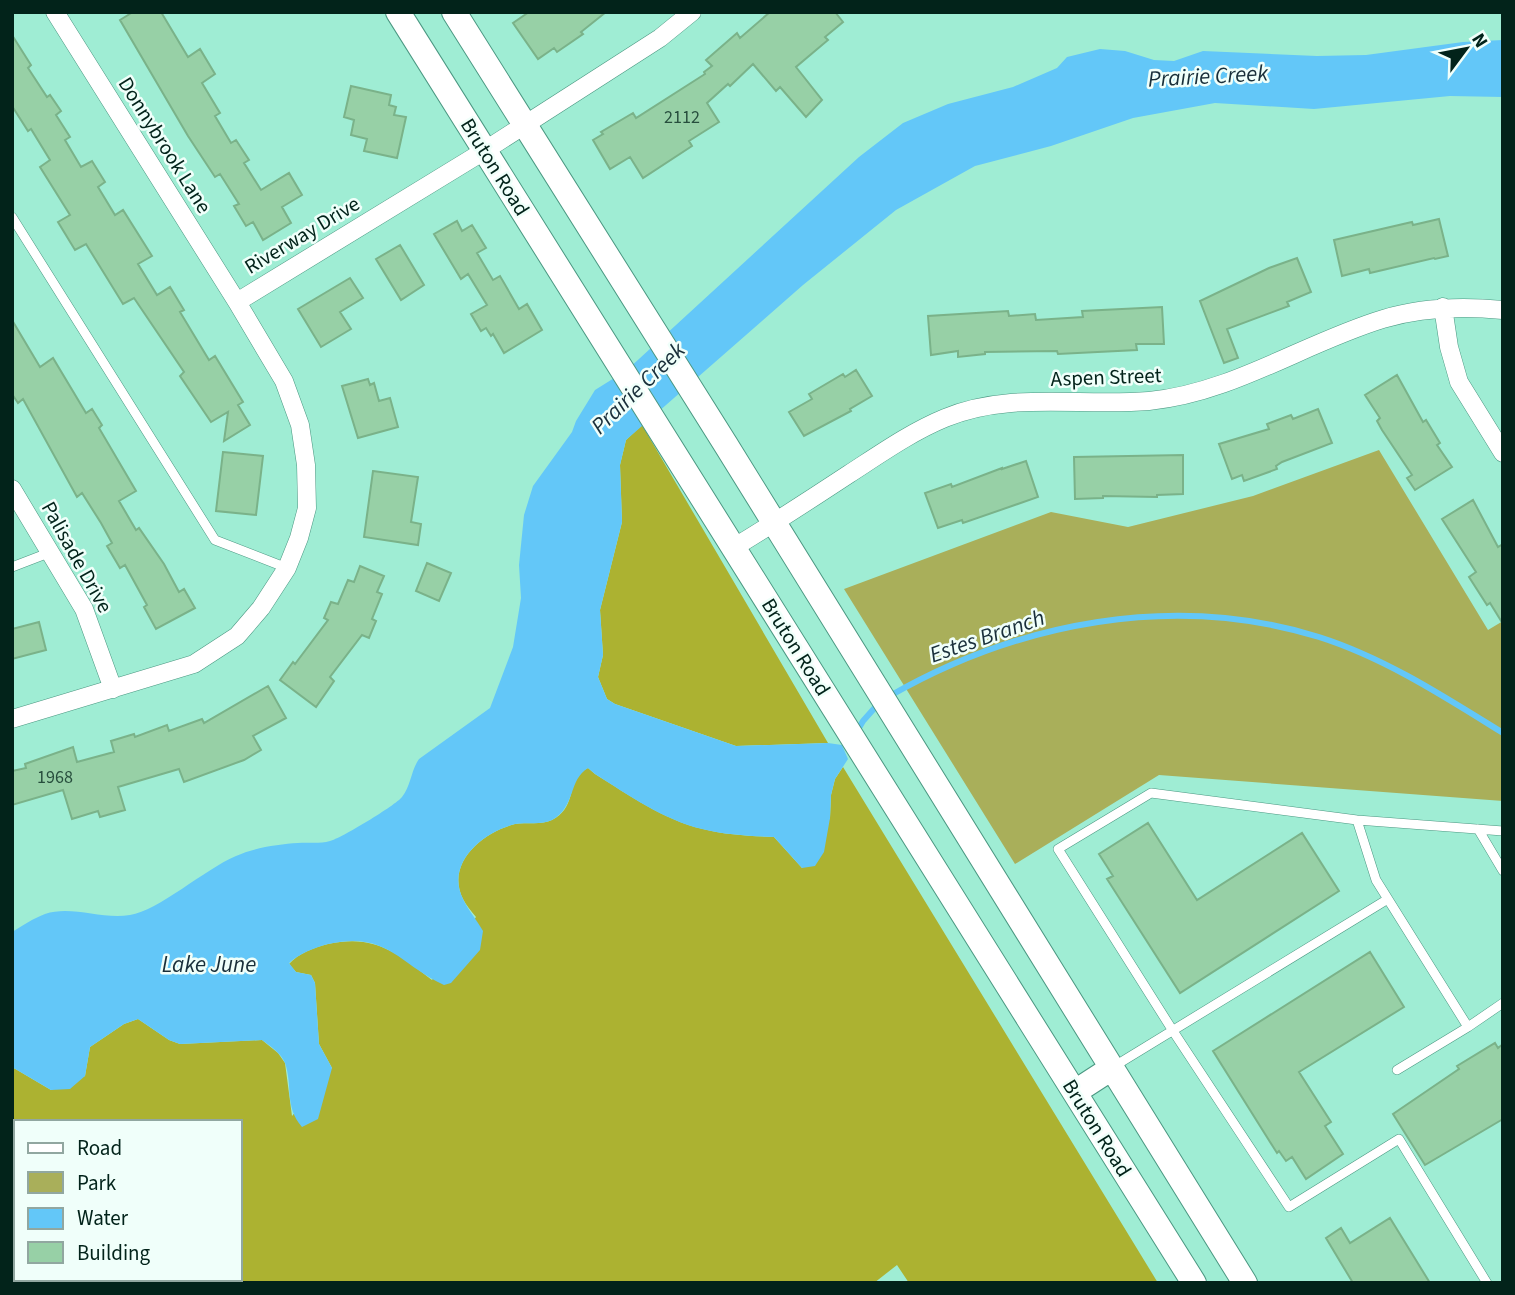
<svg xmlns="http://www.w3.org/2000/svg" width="1515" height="1295" viewBox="0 0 1515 1295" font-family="'Source Sans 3',sans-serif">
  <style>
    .green { fill: #a9af5a }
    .forest { fill: #acb231; fill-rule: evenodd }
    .water { fill: #63c7f8 }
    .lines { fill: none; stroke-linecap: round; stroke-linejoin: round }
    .stream { stroke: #63c7f8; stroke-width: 6 }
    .building { fill: #97d0a6; stroke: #7ab289; stroke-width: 2 }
    .service-casing { stroke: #4b9882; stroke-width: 10 }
    .minor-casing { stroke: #4b9882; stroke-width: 19 }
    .secondary-casing { stroke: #4b9882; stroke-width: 26 }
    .service { stroke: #fff; stroke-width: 9 }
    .minor { stroke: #fff; stroke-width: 18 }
    .secondary { stroke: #fff; stroke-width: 24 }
    .labels { text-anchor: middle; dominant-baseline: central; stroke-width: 5; stroke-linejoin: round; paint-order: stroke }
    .number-label { font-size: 18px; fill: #274e3d }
    .street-label { font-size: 21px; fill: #02231a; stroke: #f0fffa }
    .water-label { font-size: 23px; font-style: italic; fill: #192f3a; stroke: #f0fffa }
  </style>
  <rect width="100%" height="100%" fill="#9fedd4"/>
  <path class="green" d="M1379,450L1488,630L1503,621V801L1159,775L1015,864L844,589L1051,512L1128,527L1253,496Z"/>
  <path class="forest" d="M642,425L828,743L736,746L615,704L607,699L598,677L603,655L600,610L622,522L620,465L626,440Z
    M843,767L1158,1283H909L897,1265L874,1283H12V1067L51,1090L85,1076L90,1047L124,1024L138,1019L169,1040L180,1044L262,1040L278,1053L285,1063L292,1116L332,1068L319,1044L315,983L311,975L296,972L289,964C299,953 313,948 328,944C375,934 397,953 432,980L476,917C471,911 466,905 463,899C445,863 483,832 515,824C526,822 542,825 552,820C575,808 568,788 579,774C581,771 585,770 588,768L595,774C629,795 664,820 703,829C726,835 750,836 774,837L802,868L830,818L831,795L835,779ZM16,1122H240V1279H16Z"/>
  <path class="water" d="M1503,40V97L1450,96L1314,109L1215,103L1133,118L1051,146L975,166L896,210L803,285L626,440L620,465L622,522L600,610L603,655L598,677L607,699L615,704L736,746L828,743L842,745L848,759L835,779L831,795L830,818L824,852L815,866L802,868L774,837C750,836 726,835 702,829C664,820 628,795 595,774L588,768C568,780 576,807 552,820C542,825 526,822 515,824C483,832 445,863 463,899C468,910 477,920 483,931L480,950L451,983L444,985C398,964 388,931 328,944C314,948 300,953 289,963L296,972L311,975L315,983L319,1044L332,1068L318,1119L302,1127C284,1106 293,1086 285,1063C281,1053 270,1046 262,1040L180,1044L169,1040L138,1019L124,1024L90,1047L85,1076L70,1089L51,1090L12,1067V932C22,926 34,918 45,914C72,905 102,920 130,915C158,911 205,869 236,856C253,848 279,844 298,843C308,842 320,844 330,841C340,839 396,805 402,797C411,786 411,770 419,759L490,708L513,647L521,598L519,565L524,515L533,486L572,432L576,421L595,390L627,370L859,157L903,123L948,104L1013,87L1057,68L1067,57L1100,49L1125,51L1154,60L1174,61L1203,51L1317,56L1366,55L1463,42Z"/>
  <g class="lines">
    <path class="stream" d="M888,697C1018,622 1174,592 1319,637C1385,658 1445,697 1503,733
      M856,733L863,721L879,703"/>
  </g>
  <path class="building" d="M133,12H161L188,57L200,49L215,74L202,83L220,113L215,116L231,143L236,140L249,160L244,163L261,190L289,173L302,195L282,207L291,223L263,240L253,222L246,226L234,206L239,204L220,174L215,177L188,136L120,20Z
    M529,12H606L581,32L583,34L557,52L554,48L538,59L513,23Z
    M770,12H835L843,22L825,37L828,40L796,67L822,100L806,117L780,87L776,91L753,64L730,86L728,84L707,103L719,122L689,141L692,146L643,178L630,157L610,169L593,140L603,134L601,132L633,113L636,118L705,74L704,72L712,66L706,60L737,33L740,38Z
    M12,35L31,65L28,68L47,97L50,95L61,111L56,115L70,137L65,140L81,167L92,161L105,182L98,187L115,215L123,210L152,256L138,264L157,295L170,287L184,310L180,312L209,360L215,356L243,402L238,405L250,425L224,441L228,412L211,422L180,376L184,372L134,298L123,304L86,244L75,250L58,222L70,215L40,167L50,160L31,129L28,131L12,106Z
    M351,86L391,95L389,105L396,107L394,115L406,117L397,158L364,151L367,139L351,135L354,120L344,117Z
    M1439,219L1448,256L1435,259L1434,258L1370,273L1369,269L1342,276L1334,240L1412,222L1413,225Z
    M457,221L462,231L472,225L486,248L477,253L493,280L500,276L519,309L527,304L542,330L504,353L493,334L491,336L486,328L481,331L471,314L487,305L468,274L461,279L434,234Z
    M400,245L424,285L401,300L376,259Z
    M1297,258L1311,292L1287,302L1289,306L1227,329L1238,358L1224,363L1200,301L1269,268Z
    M350,278L363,298L340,312L351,329L321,347L298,309Z
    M1162,307L1164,344H1136L1137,350L1058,354L1057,351L985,352V354L958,357V351L931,355L928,316L1008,311L1009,316L1035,314L1036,320L1083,317L1082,311Z
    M12,320L40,367L53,358L86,413L92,409L102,425L99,428L136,491L119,501L136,530L139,528L164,564L179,592L184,589L195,608L156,629L144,607L147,605L125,565L120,568L107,546L112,543L101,523L82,493L77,497L23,399L18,403L12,394Z
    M856,370L872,396L850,409L851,411L804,436L789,412L812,399L809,394L843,374L845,377Z
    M1397,375L1423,422L1426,420L1440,443L1437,445L1452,467L1415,490L1407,478L1412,475L1382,430L1377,421L1380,418L1365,395Z
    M368,379L370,385L374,383L379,401L390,398L398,427L358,438L342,386Z
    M1318,409L1332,443L1282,462L1276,466L1277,469L1244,481L1242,475L1232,479L1219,444L1269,429L1267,424L1291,415L1293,419Z
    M223,452L263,456L256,515L216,511Z
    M1183,455V494L1157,495V497L1103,496V498L1075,499L1074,457Z
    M1026,461L1038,497L963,523L962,520L938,528L925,493L951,484L952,487L1002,468V469Z
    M373,471L418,477L411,522L421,524L418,545L364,537Z
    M1473,500L1498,547L1503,544V624L1490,603L1487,605L1469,577L1476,572L1442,519Z
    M427,563L451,573L439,601L416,591Z
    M360,566L384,576L377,592L382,594L372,619L376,621L369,638L362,635L330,677L334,681L316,707L280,680L293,662L295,664L328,620L324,618L331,602L338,604L348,580L354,582Z
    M39,622L46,650L12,659V629Z
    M268,686L286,718L253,736L261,750L244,760L184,782L179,769L118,787L125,810L100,817L98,811L72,819L63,790L12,805V771L26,768L25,764L73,747L77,762L114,752L111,741L134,734L135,737L167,725L169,731L202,719L204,723Z
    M1148,823L1197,900L1302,833L1339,891L1180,993L1107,879L1113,876L1099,854Z
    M1370,952L1404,1007L1299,1072L1331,1122L1325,1126L1343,1154L1306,1179L1292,1157L1286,1161L1279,1151L1277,1153L1213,1051Z
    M1495,1043L1498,1048L1503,1044V1119L1425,1165L1393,1114L1459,1069L1457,1066Z
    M1390,1218L1430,1283H1353L1326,1238L1341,1228L1350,1243Z"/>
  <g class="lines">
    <g class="service-casing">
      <path id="service" d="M12,217L215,540L287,568
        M12,567L51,552
        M1357,820L1376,880L1468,1027L1503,1003
        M1478,829L1503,871
        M1113,1067L1388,899
        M1397,1070L1468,1027
        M1487,1283L1399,1139L1289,1207L1173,1031L1058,849L1151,793L1357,820L1503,831"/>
    </g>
    <g class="minor-casing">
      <path id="minor" d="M237,302L484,151L660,38L692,12
        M1443,307L1449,347L1459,382L1503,453
        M12,489L84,609L113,689
        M733,548C773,524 811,499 849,474C880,454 911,432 945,418C1010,391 1080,407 1149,401C1232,393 1304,343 1383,319C1422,307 1462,306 1503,310
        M12,719L194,664L237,636L261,608L287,568L299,538L307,508L306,465L300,425L284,381L237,302L55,12"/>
    </g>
    <g class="secondary-casing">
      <path id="secondary" d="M398,12L1194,1283
        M454,12L726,445L1245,1283
        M1075,1092L1112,1068"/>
    </g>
    <use href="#service" class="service"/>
    <use href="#minor" class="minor"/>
    <use href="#secondary" class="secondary"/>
  </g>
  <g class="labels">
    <g class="number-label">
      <text x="682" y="117">2112</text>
      <text x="55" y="777">1968</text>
    </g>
    <g class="street-label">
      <text transform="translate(165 145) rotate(58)">Donnybrook Lane</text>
      <text transform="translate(495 167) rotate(58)">Bruton Road</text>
      <text transform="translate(302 235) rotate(-31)">Riverway Drive</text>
      <text transform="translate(1106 377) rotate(-2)">Aspen Street</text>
      <text transform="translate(77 557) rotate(61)">Palisade Drive</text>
      <text transform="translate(796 647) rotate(58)">Bruton Road</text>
      <text transform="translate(1097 1128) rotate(58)">Bruton Road</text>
    </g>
    <g class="water-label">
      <text transform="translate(1208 76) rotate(-3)">Prairie Creek</text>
      <text transform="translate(638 388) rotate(-44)">Prairie Creek</text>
      <text transform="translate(987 636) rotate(-19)">Estes Branch</text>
      <text x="209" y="964">Lake June</text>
    </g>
  </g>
  <rect width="1515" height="1295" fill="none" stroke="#02231a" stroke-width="28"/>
  <rect x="14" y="1120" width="228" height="161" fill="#f0fffa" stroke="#91a7a0" stroke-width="2"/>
  <rect x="28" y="1143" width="35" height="10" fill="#ffffff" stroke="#91a7a0" stroke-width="2"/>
  <text x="77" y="1155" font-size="21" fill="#02231a">Road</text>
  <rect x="28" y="1172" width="35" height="21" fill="#a9af5a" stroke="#91a7a0" stroke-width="2"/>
  <text x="77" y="1190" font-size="21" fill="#02231a">Park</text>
  <rect x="28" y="1208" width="35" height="21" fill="#63c7f8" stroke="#91a7a0" stroke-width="2"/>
  <text x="77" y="1225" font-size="21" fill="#02231a">Water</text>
  <rect x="28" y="1242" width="35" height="21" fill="#97d0a6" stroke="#91a7a0" stroke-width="2"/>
  <text x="77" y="1260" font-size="21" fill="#02231a">Building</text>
  <g transform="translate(1466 49) rotate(58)" stroke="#f0fffa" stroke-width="5" paint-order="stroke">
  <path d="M0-5L12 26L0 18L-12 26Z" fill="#02231a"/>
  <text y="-10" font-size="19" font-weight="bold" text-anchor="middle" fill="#02231a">N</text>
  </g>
</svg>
